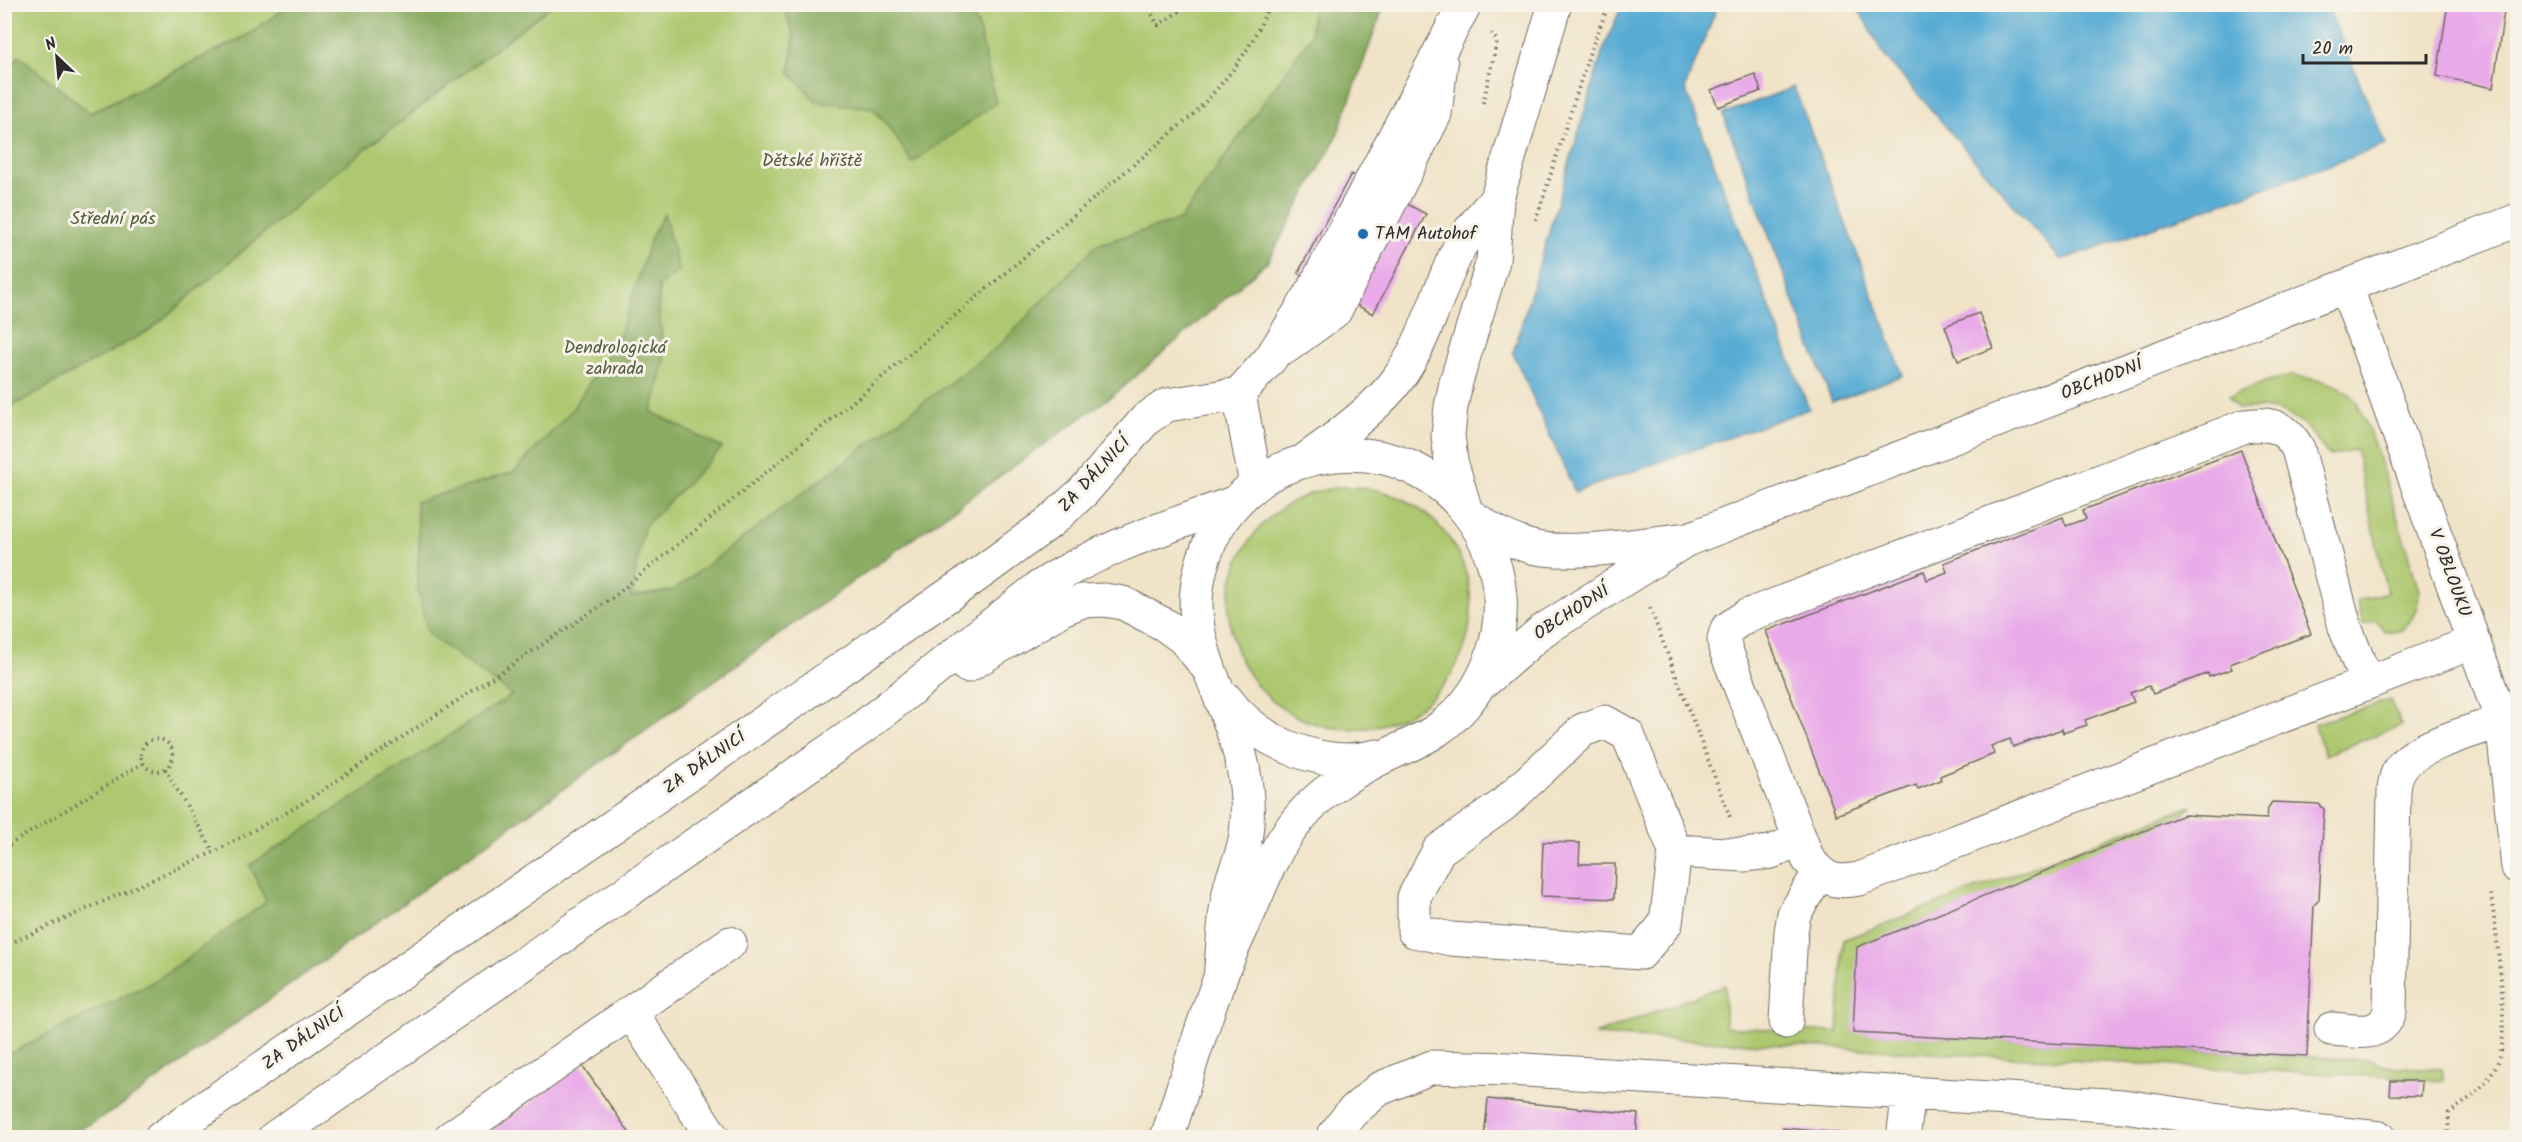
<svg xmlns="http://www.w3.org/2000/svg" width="2522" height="1142" viewBox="0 0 2522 1142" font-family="Kalam,sans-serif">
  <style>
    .green { fill: #adc86f; stroke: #6c7a4d; stroke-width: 1.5 }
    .forest { fill: #8aac62; stroke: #5a6c46; stroke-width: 1.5 }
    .water { fill: #58acd4; stroke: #426c80; stroke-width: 1.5 }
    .building { fill: #e9aae9 }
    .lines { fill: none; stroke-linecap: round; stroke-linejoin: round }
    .minor-casing { stroke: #706b62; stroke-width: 35 }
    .highway-casing { stroke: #706b62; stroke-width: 35 }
    .path { stroke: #706b62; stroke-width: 4; stroke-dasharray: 1.5 4.5; stroke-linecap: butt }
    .minor { stroke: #fff; stroke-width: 33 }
    .highway { stroke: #fff; stroke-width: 33 }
    .poi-dot { fill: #1f6fb2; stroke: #f7f3e8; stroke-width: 2 }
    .labels { text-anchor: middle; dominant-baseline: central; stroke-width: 6; stroke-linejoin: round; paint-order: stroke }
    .park-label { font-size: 18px; fill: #525a3f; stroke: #f7f3e8 }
    .poi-label { font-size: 18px; fill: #2b2b2b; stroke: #f7f3e8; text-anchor: start }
    .street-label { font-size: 18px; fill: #2b2b2b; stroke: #f7f3e8 }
  </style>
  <rect width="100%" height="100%" fill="#f7f3e8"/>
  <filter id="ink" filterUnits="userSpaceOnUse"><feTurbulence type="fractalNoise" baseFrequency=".0167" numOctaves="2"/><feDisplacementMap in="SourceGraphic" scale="12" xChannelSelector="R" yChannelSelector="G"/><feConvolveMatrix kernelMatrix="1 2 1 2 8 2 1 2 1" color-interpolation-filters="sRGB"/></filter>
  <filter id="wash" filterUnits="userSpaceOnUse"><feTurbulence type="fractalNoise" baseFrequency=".008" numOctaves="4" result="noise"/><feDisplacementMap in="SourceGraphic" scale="24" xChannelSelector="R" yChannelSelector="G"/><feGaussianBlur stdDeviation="1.35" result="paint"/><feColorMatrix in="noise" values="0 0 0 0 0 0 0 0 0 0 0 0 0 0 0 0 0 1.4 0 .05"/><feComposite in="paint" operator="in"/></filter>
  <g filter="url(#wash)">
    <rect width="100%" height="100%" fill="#f0e3c7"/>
    <path class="green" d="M4,5H290L246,36L90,113L19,56L5,80Z
      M552,5H783L794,36L790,73L872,106L894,134L978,25L965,5H1384L1336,138L1268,261L1120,390L116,1109L67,1137H5V410L150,330L328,178Z
      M2291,376C2313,379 2333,380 2351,395C2369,411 2409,559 2419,591C2418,608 2415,619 2400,631H2385L2375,621L2363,624L2357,601L2387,593L2356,450L2330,456C2320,446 2313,433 2302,423C2284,409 2260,406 2238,409L2229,396L2268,381Z
      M1229 608a121 121 0 1 1 242 0a121 121 0 1 1-242 0Z
      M2390,700L2402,725L2325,755L2314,724Z
      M2191,806L2183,815L1853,1032L2372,1060L2383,1066L2442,1069L2444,1080L1595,1035L1725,985V1027L1838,1032L1843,940Z"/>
    <path class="forest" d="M290,5H552L328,178L150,330L5,410L4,80L19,56L90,113L246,36Z
      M783,5H965L978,25L996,103L912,163L894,134L873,108L817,102L790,73L794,36Z
      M1312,5H1384L1336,138L1268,261L1120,390L116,1109L67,1137H5V1056L155,981L266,902L250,865L512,695L428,634L417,585L419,545L416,502L514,472L572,410L620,335L651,237L664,214L679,271L659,286V313L665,361L652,412L722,448L644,527L631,597L674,590L1001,344L1096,245L1180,220L1311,36Z"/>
    <path class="water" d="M1622,5H1718L1685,88L1809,409L1575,492L1513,353L1602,53Z
      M1856,5H2327L2386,145L2061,260L1884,55Z
      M1794,87L1903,375L1832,402L1723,114Z"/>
    <g id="blocks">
      <path class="building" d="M2421,4H2505L2493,88L2437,76L2447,9Z
        M1755,74L1761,91L1718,107L1711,90Z
        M1351,174L1426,214L1373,314L1298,273Z
        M1979,313L1993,348L1958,361L1945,326Z
        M2241,450L2311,634L2230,664L2232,669L2209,677L2208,673L2153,694L2149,686L2130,693L2134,702L2085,720L2087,725L2063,733L2062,729L2013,747L2010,739L1991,746L1994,754L1940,776L1941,780L1918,789L1916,785L1836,815L1766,631L1924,571L1927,580L1947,572L1944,563L2063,517L2066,526L2086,519L2083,510Z
        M2272,802L2319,804L2324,809L2319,900L2314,905L2307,1056L1853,1033L1857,947L2183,815L2267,819L2268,808Z
        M1543,842L1580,843L1579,864H1615L1614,899L1541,896Z
        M582,1065L633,1138H480Z
        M2391,1081H2422L2421,1096L2390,1095Z
        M1488,1099L1638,1114L1636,1138H1484Z
        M1783,1128L1860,1135L1859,1138H1782Z"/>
    </g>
  </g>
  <g filter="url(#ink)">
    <use href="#blocks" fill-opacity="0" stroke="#706b62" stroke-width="1.5"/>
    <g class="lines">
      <g class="minor-casing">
        <path id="minor" d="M2346,286L2502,721L2518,867
          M1286,347L1335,311L1435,114L1441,64
          M1308,458C1336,438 1378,407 1398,379C1426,340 1437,292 1458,250C1467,231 1484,214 1497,198
          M1256,484L1239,394L1271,358L1311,294L1465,4
          M1465,508L1451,461L1448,435L1451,407L1456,382L1493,261L1497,198L1555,4
          M1474,518C1491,530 1508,540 1528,546C1564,557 1641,544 1681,540
          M1486,680L1542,631L1686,540L2518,220
          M2367,683L2345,627L2298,449C2286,426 2269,422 2245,426L1746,616L1727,629L1724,639L1725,648L1808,859C1824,879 1833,884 1859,879L2474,642
          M1226,699C1258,743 1323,770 1377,756
          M1675,851L1666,923L1641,953L1451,939L1414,931V897L1439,850L1503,805L1583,730L1605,722L1628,735L1675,851L1744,855L1771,852L1800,840
          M631,1012L713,1138
          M1786,1022L1791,932L1794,914L1819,873
          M2331,1029C2355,1030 2381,1040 2390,1011L2394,791C2395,781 2396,772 2403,765C2419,745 2476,730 2502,721
          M161,1138L976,576L1050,522L1084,491L1146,419L1167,405L1239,394
          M450,1138L730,943
          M1167,1138C1184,1085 1200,1030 1220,978C1229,954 1241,931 1251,908C1262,883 1272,855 1288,833C1314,794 1354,770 1396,751C1410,745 1424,739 1437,730C1490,693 1513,622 1493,561C1480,519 1450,485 1410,467C1368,448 1325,452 1284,468C1257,479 1231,503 1217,528C1158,637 1242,695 1247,799C1248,816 1247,836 1242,852C1239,864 1232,876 1230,888C1223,917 1223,949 1220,979
          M1332,1138L1351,1113L1379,1089L1432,1067L1510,1069L2123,1106L2256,1125L2380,1138
          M1903,1138L1909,1093"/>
      </g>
      <g class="highway-casing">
        <path id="highway" d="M967,666L1062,609L1082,601L1104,600L1123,603L1165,625L1183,638L1208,668
          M274,1138L862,728L1038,588C1099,548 1168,527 1236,502"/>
      </g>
      <path class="path" d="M1146,4L1158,25L1191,4
        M1483,103L1497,41L1492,33
        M1536,220L1590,52L1609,4
        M1650,608L1730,817
        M141 755a16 16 0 1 1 32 0a16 16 0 1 1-32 0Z
        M165,769L214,852
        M4,848L143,763
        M4,946L214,852L300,805L611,599L849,405L1195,113C1228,78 1252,50 1269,4
        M2448,1138L2449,1113C2471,1098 2484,1088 2497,1064C2512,1037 2495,929 2491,894"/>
      <use href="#minor" class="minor"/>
      <use href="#highway" class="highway"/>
    </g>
  </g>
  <circle class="poi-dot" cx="1363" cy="234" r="6"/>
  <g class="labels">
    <g class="park-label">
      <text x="812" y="161">Dětské hřiště</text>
      <text x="113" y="219">Střední pás</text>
      <text x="615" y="348">Dendrologická<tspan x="615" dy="21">zahrada</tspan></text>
    </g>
    <g class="poi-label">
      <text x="1375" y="234">TAM Autohof</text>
    </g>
    <g class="street-label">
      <text transform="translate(2102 380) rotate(-21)">OBCHODNÍ</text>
      <text transform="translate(1095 475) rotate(-47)">ZA DÁLNICÍ</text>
      <text transform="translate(2449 573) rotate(70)">V OBLOUKU</text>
      <text transform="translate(1572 613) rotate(-33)">OBCHODNÍ</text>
      <text transform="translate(705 763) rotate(-35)">ZA DÁLNICÍ</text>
      <text transform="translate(304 1039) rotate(-35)">ZA DÁLNICÍ</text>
    </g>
  </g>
  <rect width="2522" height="1142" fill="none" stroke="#f7f3e8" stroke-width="24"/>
  <g transform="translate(57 57) rotate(334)" stroke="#f7f3e8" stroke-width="4.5" paint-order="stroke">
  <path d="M0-4.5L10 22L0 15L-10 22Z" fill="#2b2b2b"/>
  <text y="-9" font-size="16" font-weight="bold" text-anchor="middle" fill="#2b2b2b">N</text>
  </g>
  <path d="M2303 54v9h123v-9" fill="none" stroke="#2b2b2b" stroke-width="3"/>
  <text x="2312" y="54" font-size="18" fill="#2b2b2b" stroke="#f7f3e8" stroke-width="4.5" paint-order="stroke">20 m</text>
</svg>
